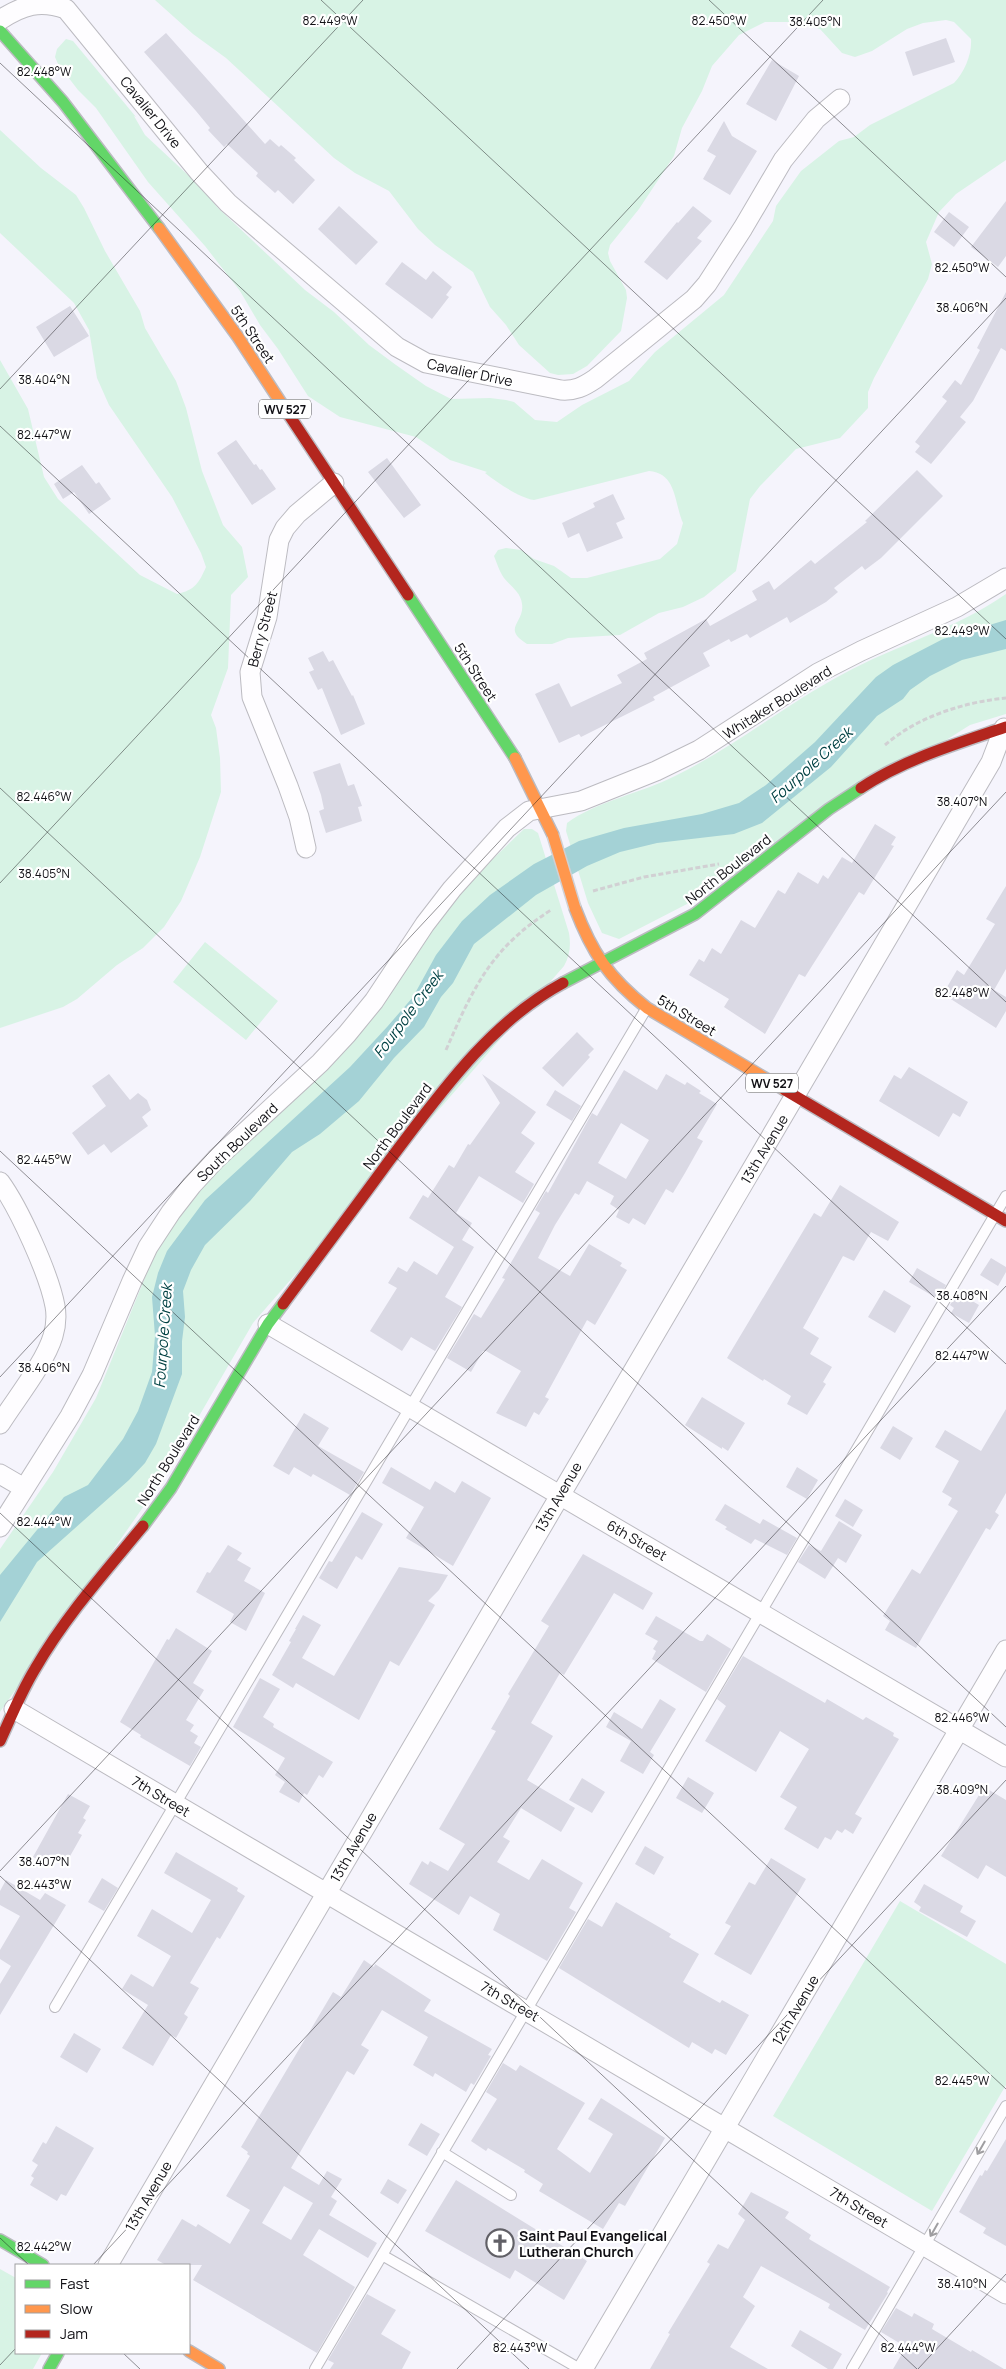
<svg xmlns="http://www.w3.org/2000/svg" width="1006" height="2369" viewBox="0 0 1006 2369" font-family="Manrope,sans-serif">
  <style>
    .green { fill: #d8f3e5 }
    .water { fill: #a4d2d6 }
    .building { fill: #dad9e4; fill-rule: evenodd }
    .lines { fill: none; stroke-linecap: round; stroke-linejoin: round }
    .lane-casing { stroke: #bcbbc1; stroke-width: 12 }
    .street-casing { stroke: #bcbbc1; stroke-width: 21 }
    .fast-casing { stroke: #bcbbc1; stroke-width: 14 }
    .slow-casing { stroke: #bcbbc1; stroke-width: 14 }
    .jam-casing { stroke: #bcbbc1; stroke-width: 14 }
    .path { stroke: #d1d0d3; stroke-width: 3; stroke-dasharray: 5 2.5; stroke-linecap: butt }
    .lane { stroke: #fefdff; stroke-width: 10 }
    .street { stroke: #fefdff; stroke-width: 19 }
    .fast { stroke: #63d668; stroke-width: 11 }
    .slow { stroke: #ff974d; stroke-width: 11 }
    .jam { stroke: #b3261e; stroke-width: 11 }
    .slow-bridge-casing { stroke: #d0d0d4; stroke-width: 14; stroke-linecap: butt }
    .slow-bridge { stroke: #ff974d; stroke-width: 11 }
    .oneway { stroke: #9f9ea1 }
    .ticks { fill: none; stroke: #111015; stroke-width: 1; stroke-opacity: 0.45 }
    .labels { text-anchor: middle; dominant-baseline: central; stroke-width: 4.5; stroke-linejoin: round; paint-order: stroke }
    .shield { fill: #fff; stroke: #58585b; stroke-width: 1 }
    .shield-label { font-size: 12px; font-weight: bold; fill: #111015 }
    .street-label { font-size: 14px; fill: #111015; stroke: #fff }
    .poi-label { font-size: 14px; font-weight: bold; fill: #111015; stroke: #fff; text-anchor: start }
    .water-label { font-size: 15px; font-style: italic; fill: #004143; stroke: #fff }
    .ticks-label { font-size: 12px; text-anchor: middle; fill: #111015; stroke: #fff; stroke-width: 4.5; stroke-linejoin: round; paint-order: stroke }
  </style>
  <rect width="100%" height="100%" fill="#f5f4fc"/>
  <path class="green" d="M155,0H1006V160L956,194L939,212L926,242L932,264L928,279L874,378L868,392V408L840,438L796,449L760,486L750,499L736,571L704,597L683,607L659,613L620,635L568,638L552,644H527C501,628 525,623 522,604C521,592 510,586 504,578C499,571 497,563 494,556L498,550L506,548L521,550L534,559L554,566L571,578H587L660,559L677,544L683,523C674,503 677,473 649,471L534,500C518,497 498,483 485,473L487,472L450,460L416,437L340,417L308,396L278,349L260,325L240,291L205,246L148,182L96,108L78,90L58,64L55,57L57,49L66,39L73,41L136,117L134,116L145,135L203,189L217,207L305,290L334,312L369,345L396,365L426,386L451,399L490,398L506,400L514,402L535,420L557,422L582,405L629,381L655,352L724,295L773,221L776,206L801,171L839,141L854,137L870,125L954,83C965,71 972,54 971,39L954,22L946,20L923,23L907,29L872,51L855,57L842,53L820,29L796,22H765L739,35L712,66L702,91L682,128L674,156L639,209L610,245L608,253L610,261L626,290L627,298L621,331L587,366L573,374L558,375L550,373L519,345L506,325L490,307L473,272L435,245L418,229L389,191L355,173L334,158L226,58L193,34Z
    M0,130L41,168L76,195L84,208L105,251L140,311L145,328L176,381L186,408L202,471L223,525L242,547L248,577L231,595L228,668L211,715L216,728L220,758L221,792L200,857L181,901L164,927L143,948L117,965L77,999L63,1007L0,1028V360L28,409L44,477L58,499L140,575L177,594C195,590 199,583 206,567L201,553L172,497L109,405L97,378L89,330L74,303L0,233Z
    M1006,594V714L970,725L687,904L619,939L602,933L588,903L566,831L567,823C597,801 642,793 675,776C734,747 785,705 843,674C896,645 956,629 1006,594Z
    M524,829H532L538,833L569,933C571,945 570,955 564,966L253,1323L162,1480L0,1712V1549L53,1472L96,1398L157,1248L176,1217L429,934L476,875Z
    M205,942L278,1001L246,1040L173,982Z
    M900,1901L1006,1964V2085L932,2211L773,2116Z
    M0,2269L16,2278V2353H42L33,2369H0Z"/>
  <path class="water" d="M1006,620V649L962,660L930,676L910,690L903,699L877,716L831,767L762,823L734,834L657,843L620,852L587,866L536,895L474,944L453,983L441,997L424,1027L394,1058L359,1101L320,1134L292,1152L250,1201L205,1245L191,1270L183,1291L185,1317L182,1341V1374L156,1444L145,1463L129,1480L37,1562L0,1622V1575L64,1497L88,1485L123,1439L138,1411L152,1372L155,1336L152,1297L158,1273L167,1251L205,1200L350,1067L387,1027L413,997L436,955L462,921L490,895L534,864L579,841L624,828L702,814L739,803L766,785L815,742L876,677L893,665L943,639Z"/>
  <path class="building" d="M166,33L265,144L270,139L279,147L281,145L296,158L294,160L315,180L293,204L278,190L275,193L256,176L258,173L227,144L224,147L208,130L210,128L196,111L144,52Z
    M946,38L955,62L913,76L905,52Z
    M772,60L799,76L776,121L746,104Z
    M724,121L732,136L757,151L730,195L703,179L716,156L707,151Z
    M1006,201V256L998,267L971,247Z
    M339,206L378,242L356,265L318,229Z
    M693,206L712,221L697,238L702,241L667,280L644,262L677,222L678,223Z
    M949,212L969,227L954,247L934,232Z
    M402,262L426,280L433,271L452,287L446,295L449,297L432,319L385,284Z
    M1006,292V351L1001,348L973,401L960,417L966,422L931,464L915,452L920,446L915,442L947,401L942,397L955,380L961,385L980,350L977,348Z
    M70,306L89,336L54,357L36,327Z
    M236,440L254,465L256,464L260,470L262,469L276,489L252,505L217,453Z
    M387,458L421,505L404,518L368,472Z
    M82,465L96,484L99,482L111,499L89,514L74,492L63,499L54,484Z
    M917,470L943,496L881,558L865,570L862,566L834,588L838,592L826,602L790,623L787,617L750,638L747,634L731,642L729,639L703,653L710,666L653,697L655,700L581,737L579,734L559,743L535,694L559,683L571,707L622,683L617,675L647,659L644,653L706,619L710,626L757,600L752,591L769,581L774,590L811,560L815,564L867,522L865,521Z
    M613,494L625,519L616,523L623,538L587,552L579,533L568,538L562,523L595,507L593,503Z
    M323,651L329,662L333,660L352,696L353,695L365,724L341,735L322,688L318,690L309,672L314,670L308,658Z
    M340,763L348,786L354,784L362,806L358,807L362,821L326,833L319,811L324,809L321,795L313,772Z
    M875,824L896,837L891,845L894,846L864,895L859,892L805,977L799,974L765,1034L724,1007L729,999L689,975L699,959L704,962L712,948L721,954L741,920L755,928L778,890L785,894L798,872L818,884L823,875L828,879L842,857L852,863Z
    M1006,886V969L994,990L1006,997V1011L996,1028L943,994L957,970L964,975L995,924L986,919Z
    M577,1032L594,1049L588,1055L590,1057L563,1087L542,1068Z
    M909,1067L968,1102L960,1117L953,1113L939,1137L879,1101L894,1075L901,1079Z
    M624,1070L657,1090L666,1074L685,1085L687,1082L701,1091L699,1093L717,1104L697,1138L703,1141L685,1173L673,1193L666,1189L645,1225L633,1218L629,1224L616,1217L619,1210L610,1204L614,1196L587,1181L579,1195L575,1193L555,1225L538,1258L570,1276L589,1244L622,1263L620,1266L627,1270L595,1325L587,1320L545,1397L549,1399L539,1415L534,1412L526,1427L496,1413L521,1371L486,1351H483L471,1372L447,1358L474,1314L481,1318L505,1279L502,1278L540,1213L535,1210L546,1191L548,1193L592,1113L597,1116ZM621,1123L649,1140L626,1179L598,1163Z
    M109,1074L130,1100L138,1093L147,1100L151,1110L142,1117L148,1126L111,1153L104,1144L88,1155L72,1133L106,1106L92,1086Z
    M482,1074L536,1112L521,1133L535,1143L515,1172L534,1184L523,1203L479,1176L456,1213L472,1223L462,1240L474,1247L445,1297L462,1307L435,1351L411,1337L402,1351L370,1331L397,1288L388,1283L398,1267L407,1272L414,1261L437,1275L454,1247L409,1218L423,1195L428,1198L449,1165L454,1168L468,1144L470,1145L500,1103Z
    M555,1090L581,1106L572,1121L546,1105Z
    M840,1185L899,1222L888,1241L871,1232L854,1261L843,1256L803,1328L819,1338L810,1354L832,1367L823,1382L826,1384L807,1415L787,1404L791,1396L764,1379L763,1381L727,1358L814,1213L821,1217Z
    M991,1258L1006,1267V1272L998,1286L980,1275Z
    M917,1268L946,1285L938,1299L909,1282Z
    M884,1290L911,1306L895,1333L868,1317Z
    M957,1292L979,1305L969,1323L951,1313L954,1308L950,1305Z
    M702,1397L745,1423L728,1451L722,1447V1449L685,1425Z
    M1006,1409V1493L995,1512L999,1515L990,1530L986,1528L916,1648L885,1630L890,1621L883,1616L912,1569L920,1574L958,1511L948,1505L952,1498L942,1492L959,1461L935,1447L945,1430L981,1451Z
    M304,1413L329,1428L318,1446L364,1472L350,1495L313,1474L311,1477L294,1467L289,1475L273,1466Z
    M893,1426L913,1438L900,1460L880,1448Z
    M391,1467L430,1490L435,1481L455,1493L462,1481L491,1498L453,1566L406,1538L424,1507L382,1483Z
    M797,1467L818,1480L807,1499L786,1487Z
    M845,1499L863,1510L853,1527L835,1516Z
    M725,1504L760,1524L763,1519L797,1538L787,1555L755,1539L751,1544L725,1529L727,1527L715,1520Z
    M362,1512L383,1524L362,1560L356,1556L337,1589L319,1578L329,1561L332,1562Z
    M839,1521L862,1535L846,1563L838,1558L825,1579L798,1562L809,1545L821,1551Z
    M228,1545L242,1553L237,1560L251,1568L244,1581L265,1593L246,1631L230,1622L234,1614L196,1592L207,1572L210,1573Z
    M583,1554L653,1593L643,1610L614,1593L564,1675L560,1673L531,1723L553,1736L527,1780L575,1808L561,1832L521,1808L503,1837L510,1841L497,1862L529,1880L542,1859L583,1883L569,1908L576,1912L547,1961L493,1930L500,1914L470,1896L459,1915L409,1884L422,1861L428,1865L430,1861L448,1871L465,1844L439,1829L496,1731L491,1729L510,1696L508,1694L549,1626L541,1621Z
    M399,1567L448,1575L439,1590L428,1601L435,1605L399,1666L390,1661L359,1720L296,1683L293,1688L272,1675L291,1642L289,1641L296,1629H295L303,1615L321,1625L302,1658L334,1676Z
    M656,1616L700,1641H703L707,1634L731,1649L706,1692L652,1659L656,1651L653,1649L658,1641L645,1634Z
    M176,1628L212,1651L193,1683L204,1690L186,1720L194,1725L190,1731L198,1736L194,1743L201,1747L190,1766L140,1737L141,1735L120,1722L167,1639L169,1640Z
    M743,1656L825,1703L827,1699L863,1720L866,1717L894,1733L893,1736L899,1739L855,1814L862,1818L853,1834L845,1829L842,1833L837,1830L831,1840L825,1837L818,1849L784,1829L797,1807L780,1797L809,1749L780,1731L756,1772L705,1741L726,1706L717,1699Z
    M260,1678L280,1689L263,1717L274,1724L273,1727L333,1762L323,1778L319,1775L307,1795L304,1793L299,1803L279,1792L285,1782L275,1775L285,1758L233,1727Z
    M660,1699L676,1709L650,1752L654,1755L643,1774L620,1761L631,1741L606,1727L614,1712L642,1729Z
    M688,1777L714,1793L702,1813L676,1798Z
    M582,1778L605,1792L592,1813L569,1800Z
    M984,1787L1006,1800V1877L986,1865L978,1879L941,1856Z
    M68,1794L90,1806L83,1818L86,1820L78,1833L82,1835L65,1865L52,1857L47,1865L33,1857Z
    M645,1846L664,1857L654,1875L635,1864Z
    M176,1852L238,1888L237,1891L245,1896L220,1939L217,1937L190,1983L199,1988L184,2014L188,2017L176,2038L171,2035L153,2066L122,2048L148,2005L122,1989L131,1974L153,1987L171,1956L137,1936L152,1909L192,1933L211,1900L164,1873Z
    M771,1858L806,1879L751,1975L714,1954L731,1926L725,1923L749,1882L755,1885Z
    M102,1878L118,1888L104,1911L88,1902Z
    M6,1880L40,1900L45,1893L66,1905L0,2015V1984L11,1966L0,1959V1950L20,1916L0,1905V1891Z
    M924,1884L963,1906L960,1912L976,1921L967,1937L919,1911L921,1907L914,1902Z
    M616,1902L671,1934L669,1937L699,1954L683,1982L720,2003L722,2000L749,2015L726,2055L715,2049L712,2054L692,2042L689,2048L559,1968L588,1919L602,1927Z
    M364,1960L374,1967L375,1964L431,2000L424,2011L492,2049L488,2055L491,2056L474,2085L471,2083L466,2092L435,2073L433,2077L413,2065L428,2037L382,2010L361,2045L369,2050L354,2075L347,2071L291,2168L319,2185L327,2171L342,2179L331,2197L337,2201L329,2215L377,2243L368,2258L319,2229L303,2255L355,2287L317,2353L193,2280L202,2265H166L157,2260L182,2219L196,2227L198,2224L230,2244L250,2210L226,2196L250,2156L247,2154L248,2152L241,2147L333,1992L341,1997ZM284,2186L313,2203L291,2240L262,2223Z
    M74,2033L101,2049L87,2073L60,2057Z
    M503,2063L516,2071L520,2065L585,2103L557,2149L590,2173L613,2134L588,2119L601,2098L665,2138L625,2206L619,2203L603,2229L539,2191L543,2184L524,2172L525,2170L488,2148L486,2151L471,2141L497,2099L486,2092Z
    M421,2123L440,2134L427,2156L408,2145Z
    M56,2126L94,2148L66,2196L61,2194L57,2201L30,2185L34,2178L31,2176L38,2165L32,2161L43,2142L46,2144Z
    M1006,2139V2246L983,2233L986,2228L959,2212L980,2175L982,2176L985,2170L987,2171Z
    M388,2179L407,2190L398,2204L380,2193Z
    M456,2180L587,2261L564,2300L515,2270L510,2279L425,2231Z
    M751,2192L789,2212L785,2218L811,2235L809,2239L890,2287L887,2292L888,2293L865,2330L828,2308L830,2304L761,2266L743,2297L755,2306L730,2347L768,2369H650L670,2334L668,2333L710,2264L707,2262L718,2244L728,2249L745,2220L738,2214Z
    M367,2294L396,2310L381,2334L411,2352L402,2369H330L334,2363L328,2360Z
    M896,2308L912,2317L914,2313L934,2324L932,2329L971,2352L972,2350L1004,2369H893L906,2347L881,2332Z
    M800,2330L842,2354L833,2369H828L791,2346Z"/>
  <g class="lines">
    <g class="lane-casing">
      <path id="lane" d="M55,2007L646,1009
        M442,2152L511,2195
        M382,2255L580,2369
        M315,2369L1006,1196
        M852,2369L1006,2106"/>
    </g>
    <g class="street-casing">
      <path id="street" d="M0,20C23,5 40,0 66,9L199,172L228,203L397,347L426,363L561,390C575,391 583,387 595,379L694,299L707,284L743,228L783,160L816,119L840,99
        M306,848L299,817L288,786L252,697L250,672L267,617L279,540L285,528L297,514L334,483
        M0,1182C19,1208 49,1274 55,1306C57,1317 56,1326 53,1336C45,1363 15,1400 0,1424
        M268,1324L1006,1757
        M0,1474L24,1488
        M0,1527L70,1416L92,1375L132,1281L148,1247L171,1212L192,1185L216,1159L320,1063L347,1034L374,1001L425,924L452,889L507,828L529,811L581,801L656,771L699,750L818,673L861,651L957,607L1006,578
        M14,1709L1006,2294
        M108,2265L991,762L1004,728
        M583,2369L1006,1650"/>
    </g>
    <g class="fast-casing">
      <path id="fast" d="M0,31L63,102L159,228
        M408,595L515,758
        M563,983L695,914L829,809L861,788
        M143,1526L171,1488L268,1324L283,1304
        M0,2240L43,2265
        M49,2369L58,2353"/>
    </g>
    <g class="slow-casing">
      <path id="slow" d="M159,228L238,337L289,415
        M515,758L553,835
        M575,908C592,953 609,978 647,1008L785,1090
        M189,2351L219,2369"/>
    </g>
    <g class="jam-casing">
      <path id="jam" d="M289,415L408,595
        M861,788C905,759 956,744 1006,727
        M785,1090L1006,1221
        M283,1304C318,1257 354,1209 389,1161C439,1095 489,1023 563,983
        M0,1741C11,1717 21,1692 35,1669C65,1617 105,1572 143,1526"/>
    </g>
    <path class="path" d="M885,745C917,717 964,702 1006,698
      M593,891L644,877L719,864
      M446,1050C473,988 491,948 551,910"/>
    <use href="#lane" class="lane"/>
    <use href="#street" class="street"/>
    <use href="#fast" class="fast"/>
    <use href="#slow" class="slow"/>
    <use href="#jam" class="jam"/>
    <g class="slow-bridge-casing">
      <path id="slow-bridge" d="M553,835L575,908"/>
    </g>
    <use href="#slow-bridge" class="slow-bridge"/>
  </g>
  <defs><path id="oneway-shaft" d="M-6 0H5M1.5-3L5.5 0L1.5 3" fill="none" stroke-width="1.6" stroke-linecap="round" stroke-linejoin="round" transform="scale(1.25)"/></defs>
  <g class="oneway">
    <use href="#oneway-shaft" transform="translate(981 2148) rotate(120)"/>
    <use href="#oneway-shaft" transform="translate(934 2230) rotate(120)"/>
  </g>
  <path class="ticks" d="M321,0L1006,639M709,0L1006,277M0,63L1006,1002M0,389L363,0M0,426L1006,1364M0,788L1006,1727M0,883L823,0M0,1151L1006,2089M0,1377L1006,298M0,1513L917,2369M0,1871L1006,792M0,1876L529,2369M0,2238L29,2265M93,2265L1006,1286M123,2353L140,2369M0,2365L16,2348M457,2369L1006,1780M918,2369L1006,2274"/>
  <defs>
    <g id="church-ring" transform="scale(1.4375)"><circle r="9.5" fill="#fff" stroke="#616066" stroke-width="1.5"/><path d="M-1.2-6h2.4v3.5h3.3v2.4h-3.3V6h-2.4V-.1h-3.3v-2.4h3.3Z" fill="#616066"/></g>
  </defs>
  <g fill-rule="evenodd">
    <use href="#church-ring" x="500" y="2243"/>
  </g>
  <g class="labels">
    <g class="shield">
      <rect x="259" y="399.5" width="52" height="19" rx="4"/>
      <rect x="746" y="1073.5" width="52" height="19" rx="4"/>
    </g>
    <g class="shield-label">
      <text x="285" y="409">WV 527</text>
      <text x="772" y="1083">WV 527</text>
    </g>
    <g class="street-label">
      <text transform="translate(151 112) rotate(51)">Cavalier Drive</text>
      <text transform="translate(253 334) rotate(56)">5th Street</text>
      <text transform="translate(470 372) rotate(12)">Cavalier Drive</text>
      <text transform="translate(262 629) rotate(-75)">Berry Street</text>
      <text transform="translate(476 672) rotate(57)">5th Street</text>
      <text transform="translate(777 702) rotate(-32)">Whitaker Boulevard</text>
      <text transform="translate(728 869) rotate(-38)">North Boulevard</text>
      <text transform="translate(687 1015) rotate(31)">5th Street</text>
      <text transform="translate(397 1126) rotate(-53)">North Boulevard</text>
      <text transform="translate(237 1142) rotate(-44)">South Boulevard</text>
      <text transform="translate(764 1149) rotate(-59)">13th Avenue</text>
      <text transform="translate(168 1460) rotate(-58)">North Boulevard</text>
      <text transform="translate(558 1497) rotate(-60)">13th Avenue</text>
      <text transform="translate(637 1540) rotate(30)">6th Street</text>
      <text transform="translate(161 1796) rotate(31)">7th Street</text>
      <text transform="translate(353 1847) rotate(-60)">13th Avenue</text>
      <text transform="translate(510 2001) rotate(30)">7th Street</text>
      <text transform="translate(795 2010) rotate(-60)">12th Avenue</text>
      <text transform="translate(148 2196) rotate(-60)">13th Avenue</text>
      <text transform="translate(859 2207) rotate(31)">7th Street</text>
    </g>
    <g class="poi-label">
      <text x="519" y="2235">Saint Paul Evangelical<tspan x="519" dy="16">Lutheran Church</tspan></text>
    </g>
    <g class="water-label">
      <text transform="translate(811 765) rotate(-42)">Fourpole Creek</text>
      <text transform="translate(408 1014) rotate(-53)">Fourpole Creek</text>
      <text transform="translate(163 1336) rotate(-86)">Fourpole Creek</text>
    </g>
  </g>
  <g class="ticks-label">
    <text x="719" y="25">82.450°W</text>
    <text x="330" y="25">82.449°W</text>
    <text x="815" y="26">38.405°N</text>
    <text x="44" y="76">82.448°W</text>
    <text x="962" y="272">82.450°W</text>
    <text x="962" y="312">38.406°N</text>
    <text x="44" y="384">38.404°N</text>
    <text x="44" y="439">82.447°W</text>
    <text x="962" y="635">82.449°W</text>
    <text x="44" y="801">82.446°W</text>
    <text x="962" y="806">38.407°N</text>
    <text x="44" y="878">38.405°N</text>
    <text x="962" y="997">82.448°W</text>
    <text x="44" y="1164">82.445°W</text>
    <text x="962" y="1300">38.408°N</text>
    <text x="962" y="1360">82.447°W</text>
    <text x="44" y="1372">38.406°N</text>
    <text x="44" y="1526">82.444°W</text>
    <text x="962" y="1722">82.446°W</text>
    <text x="962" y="1794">38.409°N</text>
    <text x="44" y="1866">38.407°N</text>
    <text x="44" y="1889">82.443°W</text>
    <text x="962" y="2085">82.445°W</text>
    <text x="44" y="2251">82.442°W</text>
    <text x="962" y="2288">38.410°N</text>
    <text x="520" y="2352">82.443°W</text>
    <text x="908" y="2352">82.444°W</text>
  </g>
  <rect x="15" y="2264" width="175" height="90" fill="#ffffff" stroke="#a09fa1"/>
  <rect x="25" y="2280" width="25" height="8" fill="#63d668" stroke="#a09fa1"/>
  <text x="60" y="2289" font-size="15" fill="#111015">Fast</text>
  <rect x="25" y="2305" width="25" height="8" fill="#ff974d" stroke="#a09fa1"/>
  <text x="60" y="2314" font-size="15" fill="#111015">Slow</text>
  <rect x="25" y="2330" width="25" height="8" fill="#b3261e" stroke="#a09fa1"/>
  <text x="60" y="2339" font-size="15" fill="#111015">Jam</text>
</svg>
